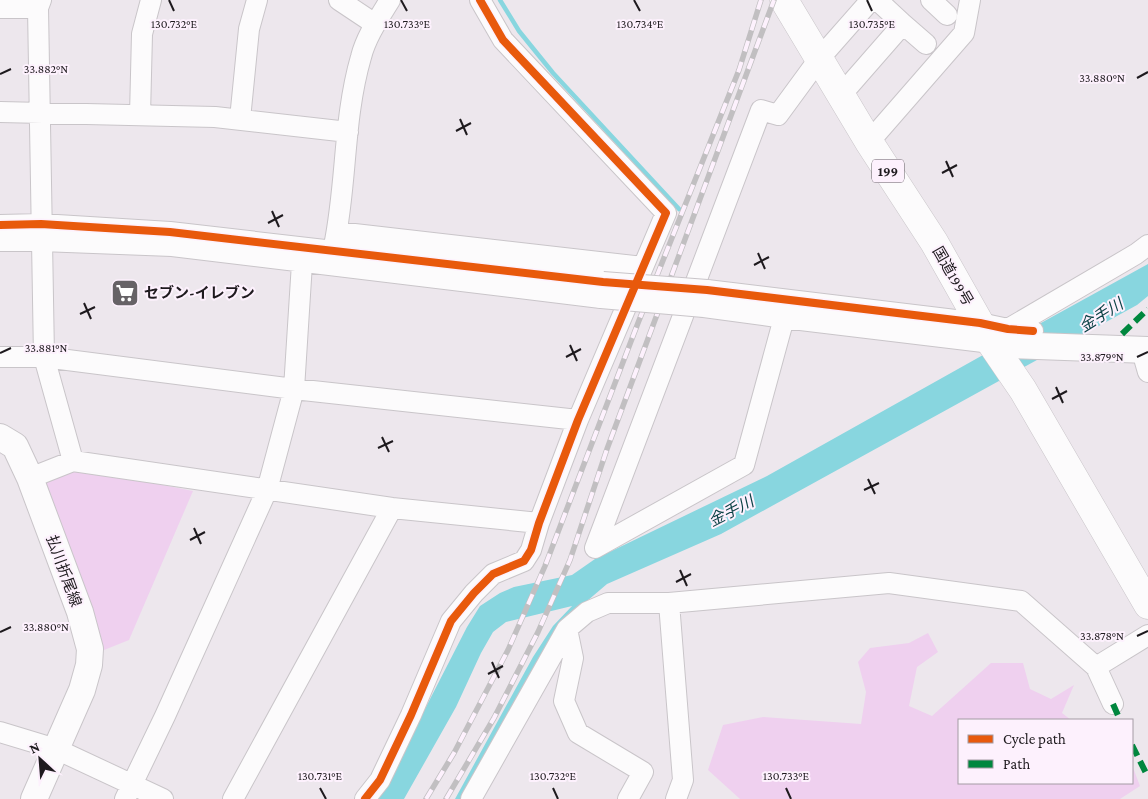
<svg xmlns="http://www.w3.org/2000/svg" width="1148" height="799" viewBox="0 0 1148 799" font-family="'Crimson Pro','Noto Sans JP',serif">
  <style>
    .green { fill: #efd0ef }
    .water { fill: #88d6df }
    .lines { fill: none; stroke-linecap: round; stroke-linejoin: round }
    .stream { stroke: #88d6df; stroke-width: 4.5 }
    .minor-casing { stroke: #c9c5c9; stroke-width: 22 }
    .major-casing { stroke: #c9c5c9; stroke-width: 28 }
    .highway-casing { stroke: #c9c5c9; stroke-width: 29 }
    .minor { stroke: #fcfbfc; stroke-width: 20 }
    .major { stroke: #fcfbfc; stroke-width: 26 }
    .highway { stroke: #fcfbfc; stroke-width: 28 }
    .rail-casing { stroke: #c1bfc1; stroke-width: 5.5 }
    .rail { stroke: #fdf1fd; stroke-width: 4; stroke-dasharray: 11; stroke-linecap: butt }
    .minor-bridge-casing { stroke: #c9c5c9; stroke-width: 22; stroke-linecap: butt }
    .minor-bridge { stroke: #fcfbfc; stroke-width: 20 }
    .quiet { stroke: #00873e; stroke-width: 6; stroke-dasharray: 12 6; stroke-linecap: butt }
    .cycleway-casing { stroke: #fdf1fd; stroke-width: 11 }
    .cycleway { stroke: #e8590c; stroke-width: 8 }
    .ticks { fill: none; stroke: #1e1a1e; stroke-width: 2 }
    .labels { text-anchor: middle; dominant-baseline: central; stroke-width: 4; stroke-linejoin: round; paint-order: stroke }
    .shield { fill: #fdf1fd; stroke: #615a61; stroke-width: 1 }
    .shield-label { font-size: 14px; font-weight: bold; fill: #1e1a1e }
    .street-label { font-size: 15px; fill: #1e1a1e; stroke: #fdf1fd }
    .poi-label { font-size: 15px; font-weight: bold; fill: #1e1a1e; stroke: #fdf1fd; text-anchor: start }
    .water-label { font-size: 16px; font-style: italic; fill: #0c4246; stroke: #fdf1fd }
    .ticks-label { font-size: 12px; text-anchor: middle; fill: #1e1a1e; stroke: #fdf1fd; stroke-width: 4; stroke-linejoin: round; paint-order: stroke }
  </style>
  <rect width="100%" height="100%" fill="#ede7ed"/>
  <path class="green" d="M76,468L193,491L129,640L99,652L40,485Z
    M928,633L938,652L917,667L909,706L932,716L991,663H1023L1030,689L1051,699L1074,685L1062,713L1071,720H959V783H1132V765L1140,786L1120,799H740L708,770L723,725L763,717L861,724L866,692L858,662L870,648L909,643Z"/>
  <path class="water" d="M1148,264V296L1137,305L721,534L607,584L580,607L462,799H455L533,657L553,626L572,606L506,622L493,632L481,653L456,707L404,799H372L409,740L467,627L480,606L500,593L514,587L572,575L595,559L767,476L983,355Z"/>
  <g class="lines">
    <path class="stream" d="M500,0L519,31L553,73L679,209"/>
    <g class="minor-casing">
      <path id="minor" d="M41,0L38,8L44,357L73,461L392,508L539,523
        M339,0L375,24
        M877,0L903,24
        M931,0L947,15
        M0,8H38
        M841,95L903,24L926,44
        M0,112L215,117L348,132
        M140,115L142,34L151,0
        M240,119L249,29L257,0
        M869,142L964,33L970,0
        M0,225L41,224L170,232L603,282
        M337,232L643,267
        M0,241H41L172,246L601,298
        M334,246C347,184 343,119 361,57C366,37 379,18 390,0
        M707,290L980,323L1008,329L1033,331
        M704,307L784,318L1000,344
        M784,318L744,465L595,548L761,110L778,115L819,59L871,0
        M1008,329L1136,254L1148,245
        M1142,351L1148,372
        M0,357H44L294,389L578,420
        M30,478L73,461
        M669,603L683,780L676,799
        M567,629L573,658L564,701L578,733L643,772L628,799
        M1096,667L1113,704
        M0,732L56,749L163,799
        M125,799L165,716L267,490L294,389L302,263V249
        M233,799L392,508
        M365,799L380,780L411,715L451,621L474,593L493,574L524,561L531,550L539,523L578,420L666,213L503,40L480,0
        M471,799L567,629L587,612L608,603H669L889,583L1021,601L1096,667L1148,635"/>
    </g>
    <g class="major-casing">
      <path id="major" d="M1006,345L1148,350
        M0,437L15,446L30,478L80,612L90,649L89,665L82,690L34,799"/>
    </g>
    <g class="highway-casing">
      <path id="highway" d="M784,0L869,142L934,242L991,343L1023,390L1148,605"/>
    </g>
    <use href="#minor" class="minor"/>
    <use href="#major" class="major"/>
    <use href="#highway" class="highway"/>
    <g class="rail-casing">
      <path id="rail" d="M426,799L454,753L508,650L545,566L638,323L739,70L761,0
        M446,799L494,718L538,632L570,560L607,449L774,0"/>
    </g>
    <use href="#rail" class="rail"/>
    <g class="minor-bridge-casing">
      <path id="minor-bridge" d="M603,282L707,290
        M601,298L704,307"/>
    </g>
    <use href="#minor-bridge" class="minor-bridge"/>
    <path class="quiet" d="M1122,334L1148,309
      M1113,704L1120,720
      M1132,745L1148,777"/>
    <g class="cycleway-casing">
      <path id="cycleway" d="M0,225L41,224L170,232L603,282L707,290L980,323L1008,329L1033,331
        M365,799L380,780L411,715L451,621L474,593L493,574L524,561L531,550L539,523L578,420L666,213L503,40L480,0"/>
    </g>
    <use href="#cycleway" class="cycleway"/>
  </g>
  <path class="ticks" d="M169,0L174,11M401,0L407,11M634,0L640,11M867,0L872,11M0,74L11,69M1137,78L1148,72M460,119L467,135M456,131L471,123M946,161L953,177M942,173L957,165M272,211L279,227M268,223L283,215M758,253L765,269M754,265L769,257M84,303L91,319M80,314L95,307M570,345L577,361M0,353L11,348M566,357L581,349M1137,357L1148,352M1056,387L1063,403M1052,399L1067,391M382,437L389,452M378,448L393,441M868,479L875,494M864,490L879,483M194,528L201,544M190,540L205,532M680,570L687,586M676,582L691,574M0,632L11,627M1137,636L1148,631M492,662L499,678M488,674L503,666M320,788L326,799M553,788L558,799M786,788L791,799"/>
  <defs>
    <g id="supermarket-square" transform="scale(1.4375)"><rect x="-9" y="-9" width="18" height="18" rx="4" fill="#666266" stroke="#fdf1fd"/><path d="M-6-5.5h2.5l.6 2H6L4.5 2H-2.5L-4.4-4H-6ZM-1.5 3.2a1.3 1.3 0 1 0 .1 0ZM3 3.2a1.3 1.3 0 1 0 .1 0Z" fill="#fff"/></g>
  </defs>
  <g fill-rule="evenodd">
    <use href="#supermarket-square" x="125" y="293"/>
  </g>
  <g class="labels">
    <rect class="shield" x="872" y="159.5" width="32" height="23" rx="4"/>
    <g class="shield-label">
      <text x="888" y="171">199</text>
    </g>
    <g class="street-label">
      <text transform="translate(953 276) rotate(60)">国道199号</text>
      <text transform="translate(64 571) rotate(70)">払川折尾線</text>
    </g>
    <g class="poi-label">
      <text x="144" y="293">セブン-イレブン</text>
    </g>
    <g class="water-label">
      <text transform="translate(1101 315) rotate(-32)">金手川</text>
      <text transform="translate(731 511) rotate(-27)">金手川</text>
    </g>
  </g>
  <g class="ticks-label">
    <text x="174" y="28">130.732°E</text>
    <text x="407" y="28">130.733°E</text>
    <text x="640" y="28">130.734°E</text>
    <text x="872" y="28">130.735°E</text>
    <text x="46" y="73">33.882°N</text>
    <text x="1102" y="82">33.880°N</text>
    <text x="46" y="352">33.881°N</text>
    <text x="1102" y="361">33.879°N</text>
    <text x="46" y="631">33.880°N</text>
    <text x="1102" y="640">33.878°N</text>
    <text x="320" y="780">130.731°E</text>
    <text x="553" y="780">130.732°E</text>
    <text x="786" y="780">130.733°E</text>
  </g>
  <rect x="958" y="719" width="175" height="65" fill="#fdf1fd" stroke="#a49ba4"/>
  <rect x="968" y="735" width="25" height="8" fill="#e8590c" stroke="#a49ba4"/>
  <text x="1003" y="744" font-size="15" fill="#1e1a1e">Cycle path</text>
  <rect x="968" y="760" width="25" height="8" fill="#00873e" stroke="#a49ba4"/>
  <text x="1003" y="769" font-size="15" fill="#1e1a1e">Path</text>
  <g transform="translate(40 759) rotate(334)" stroke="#fdf1fd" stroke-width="4" paint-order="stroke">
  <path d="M0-4L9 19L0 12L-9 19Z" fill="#1e1a1e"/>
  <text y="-8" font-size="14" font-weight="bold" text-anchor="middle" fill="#1e1a1e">N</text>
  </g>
</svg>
